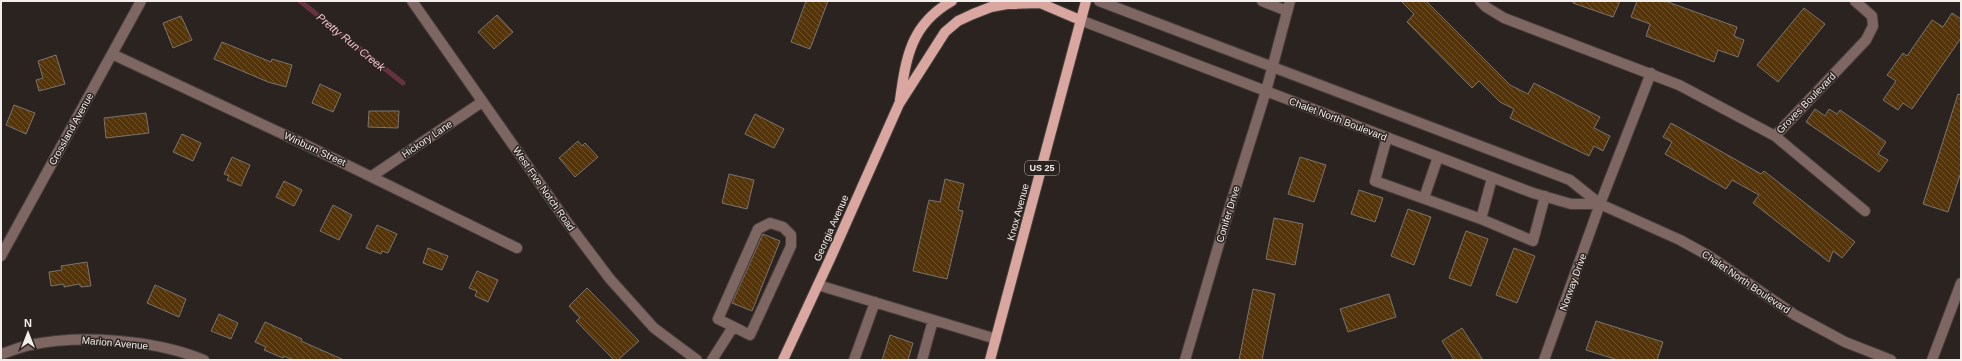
<svg xmlns="http://www.w3.org/2000/svg" width="1962" height="361" viewBox="0 0 1962 361" font-family="Arial,sans-serif">
  <style>
    .lines { fill: none; stroke-linecap: round; stroke-linejoin: round }
    .stream { stroke: #64333f; stroke-width: 5 }
    .building { fill: url(#building-back-hatch); stroke: #7a746d }
    .minor-casing { stroke: #473f3c; stroke-width: 12 }
    .major-casing { stroke: #473f3c; stroke-width: 12 }
    .minor { stroke: #7e6663; stroke-width: 10 }
    .major { stroke: #d9a6a0; stroke-width: 10 }
    .labels { text-anchor: middle; dominant-baseline: central; stroke-width: 3; stroke-linejoin: round; paint-order: stroke }
    .shield { fill: #2b2320; stroke: #b7b1ae; stroke-width: 1 }
    .shield-label { font-size: 9px; font-weight: bold; fill: #f3eeeb }
    .street-label { font-size: 10px; fill: #f3eeeb; stroke: #2b2320 }
    .water-label { font-size: 11px; font-style: italic; fill: #f7c3cd; stroke: #2b2320 }
  </style>
  <defs>
    <pattern id="building-back-hatch" width="6" height="6" patternUnits="userSpaceOnUse"><rect width="6" height="6" fill="#543408"/><path d="M-1 5l2 2M0 0l6 6M5-1l2 2" fill="none" stroke="#6d522c"/></pattern>
  </defs>
  <rect width="100%" height="100%" fill="#2b2320"/>
  <g class="lines">
    <path class="stream" d="M300,1L403,83"/>
  </g>
  <path class="building" d="M806,1H828L810,49L791,42Z
    M1401,1H1426L1510,85L1528,94L1534,83L1600,117L1594,128L1610,136L1603,151L1594,146L1589,156L1510,118L1514,109L1500,102L1479,81L1472,88L1407,22L1414,14Z
    M1573,1H1620L1613,17L1573,3Z
    M1637,1H1665L1737,27L1734,36L1744,40L1738,57L1718,50L1714,62L1646,36L1650,24L1631,17Z
    M1804,8L1825,24L1778,82L1757,65Z
    M1952,13L1961,19V38L1912,109L1903,103L1898,110L1883,100L1896,81L1887,75L1903,53L1907,56L1932,20L1943,27Z
    M497,15L513,32L494,49L478,32Z
    M181,16L192,40L173,48L163,23Z
    M222,42L271,62L272,59L292,65L286,87L268,82L214,59Z
    M56,55L65,84L39,91L36,80L43,78L38,61Z
    M320,84L341,94L333,112L312,103Z
    M1958,94L1961,95V172L1948,212L1923,204Z
    M14,105L35,113L26,134L6,125Z
    M1815,109L1825,116L1829,109L1837,114L1840,110L1886,142L1878,154L1888,160L1879,172L1806,122Z
    M369,111H399L398,128L368,127Z
    M146,113L149,133L106,138L104,118Z
    M755,114L784,129L774,148L745,134Z
    M1671,123L1761,174L1764,171L1855,242L1842,258L1833,251L1829,262L1753,203L1759,195L1732,180L1726,189L1665,154L1672,142L1663,137Z
    M182,134L201,143L193,161L173,152Z
    M578,141L582,146L585,143L598,157L575,177L559,158Z
    M232,157L250,165L241,186L227,180L229,176L224,174Z
    M1300,157L1326,165L1314,202L1288,194Z
    M729,174L754,180L747,209L722,203Z
    M945,179L964,184L958,210L963,211L947,279L913,271L929,200L940,202Z
    M284,181L302,190L294,206L276,197Z
    M1359,190L1383,198L1375,222L1351,214Z
    M333,205L352,215L339,240L320,231Z
    M1408,209L1431,217L1414,265L1391,256Z
    M1274,218L1303,224L1295,265L1266,259Z
    M377,225L397,234L388,253L382,251L381,254L366,248Z
    M1466,231L1488,239L1471,286L1449,278Z
    M763,234L780,241L752,311L732,303Z
    M428,248L448,256L442,270L423,263Z
    M1514,248L1535,256L1517,303L1496,295Z
    M87,262L91,286L81,287L79,284L64,287V284L51,286L49,272L62,270L61,266Z
    M477,271L498,280L488,302L475,296L477,291L469,288Z
    M155,285L186,299L179,317L147,303Z
    M587,288L639,341L618,360H614L576,321L580,318L569,306Z
    M1253,289L1275,294L1262,360H1239Z
    M1389,294L1396,317L1348,332L1340,309Z
    M219,314L238,323L231,339L211,331Z
    M1596,321L1663,342L1657,360H1618L1586,350Z
    M265,322L302,339L301,341L344,360H293L284,356L283,358L264,350L266,347L255,342Z
    M1462,328L1483,360H1454L1442,341Z
    M890,335L913,343L908,360H882Z"/>
  <g class="lines">
    <g class="minor-casing">
      <path id="minor" d="M412,1L567,222L610,279L654,328L697,360
        M1099,1L1570,180L1600,204L1680,240L1709,256L1795,315L1845,342L1891,360
        M1262,1L1287,11
        M1480,1L1486,7L1504,18L1679,85L1775,136L1866,40L1873,26L1872,16L1855,1
        M1080,20L1533,193L1571,204H1600
        M112,54L302,143L517,248
        M1775,136L1865,211
        M1387,137L1375,181L1481,219L1492,178
        M372,176L482,102
        M1424,198L1438,157
        M1481,219L1533,241L1545,196
        M770,223L783,227L791,235V246L750,335L718,319L758,229Z
        M1,256L141,1
        M818,285L996,339
        M1,354C11,351 20,347 30,345C81,334 156,340 204,360
        M712,360L733,327
        M854,360L875,302
        M922,360L933,320
        M1185,360L1230,206L1266,91L1290,1
        M1544,360L1600,204L1651,73
        M1932,360L1961,283"/>
    </g>
    <g class="major-casing">
      <path id="major" d="M900,100C906,57 911,24 952,1
        M783,360L830,259L899,104L945,32L958,21L973,14L991,7L1007,4L1040,3L1080,20
        M990,360L1086,1"/>
    </g>
    <use href="#minor" class="minor"/>
    <use href="#major" class="major"/>
  </g>
  <g class="labels">
    <rect class="shield" x="1025" y="161" width="34" height="14" rx="3"/>
    <g class="shield-label">
      <text x="1042" y="168">US 25</text>
    </g>
    <g class="street-label">
      <text transform="translate(1806 103) rotate(-46)">Groves Boulevard</text>
      <text transform="translate(1338 119) rotate(21)">Chalet North Boulevard</text>
      <text transform="translate(71 129) rotate(-61)">Crossland Avenue</text>
      <text transform="translate(427 139) rotate(-34)">Hickory Lane</text>
      <text transform="translate(315 149) rotate(25)">Winburn Street</text>
      <text transform="translate(544 189) rotate(55)">West Five Notch Road</text>
      <text transform="translate(1018 212) rotate(-75)">Knox Avenue</text>
      <text transform="translate(1228 214) rotate(-73)">Conifer Drive</text>
      <text transform="translate(831 228) rotate(-66)">Georgia Avenue</text>
      <text transform="translate(1573 282) rotate(-70)">Norway Drive</text>
      <text transform="translate(1746 282) rotate(34)">Chalet North Boulevard</text>
      <text transform="translate(115 343) rotate(5)">Marion Avenue</text>
    </g>
    <g class="water-label">
      <text transform="translate(351 42) rotate(39)">Pretty Run Creek</text>
    </g>
  </g>
  <rect width="1962" height="361" fill="none" stroke="#f3eeeb" stroke-width="4"/>
  <g transform="translate(28 333)" stroke="#2b2320" stroke-width="3" paint-order="stroke">
  <path d="M0-3L7 15L0 10L-7 15Z" fill="#f3eeeb"/>
  <text y="-6" font-size="11" font-weight="bold" text-anchor="middle" fill="#f3eeeb">N</text>
  </g>
</svg>
